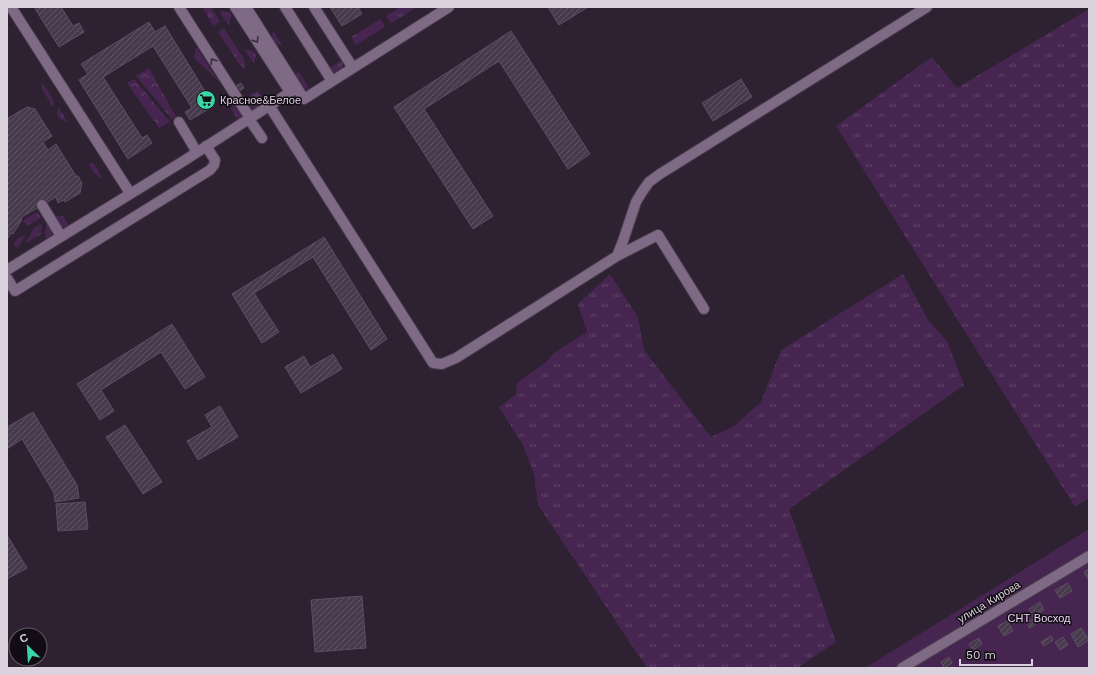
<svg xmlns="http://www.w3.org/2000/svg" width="1096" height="675" viewBox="0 0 1096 675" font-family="'Work Sans',sans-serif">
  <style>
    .grass { fill: url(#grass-tufts) }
    .park { fill: url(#park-crowns) }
    .garden { fill: #462650 }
    .building { fill: url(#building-hatch); stroke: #5d4e62 }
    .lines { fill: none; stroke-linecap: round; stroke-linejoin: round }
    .minor-casing { stroke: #493d4d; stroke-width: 12 }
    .minor { stroke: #7f6a86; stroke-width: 10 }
    .oneway { stroke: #382e3c }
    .labels { text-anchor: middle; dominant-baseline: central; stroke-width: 3; stroke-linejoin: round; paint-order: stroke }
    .poi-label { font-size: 11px; fill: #dad2dd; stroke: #120d14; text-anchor: start }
    .street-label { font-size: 11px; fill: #dad2dd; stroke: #120d14 }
    .park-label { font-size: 11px; fill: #edd2f7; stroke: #120d14 }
  </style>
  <defs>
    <pattern id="grass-tufts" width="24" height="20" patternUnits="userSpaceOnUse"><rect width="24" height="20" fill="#462650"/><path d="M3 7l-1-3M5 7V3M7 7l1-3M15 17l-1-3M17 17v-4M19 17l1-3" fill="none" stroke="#604569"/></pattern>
    <pattern id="park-crowns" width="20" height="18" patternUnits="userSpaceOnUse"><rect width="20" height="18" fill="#462650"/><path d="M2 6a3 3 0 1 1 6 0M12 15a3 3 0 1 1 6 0" fill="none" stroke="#604569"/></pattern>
    <pattern id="building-hatch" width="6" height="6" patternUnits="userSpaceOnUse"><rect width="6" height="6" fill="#483a4d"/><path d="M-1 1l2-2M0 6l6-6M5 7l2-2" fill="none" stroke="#625666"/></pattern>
  </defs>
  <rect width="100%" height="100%" fill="#2d2132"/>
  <path class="grass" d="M202,7H211L220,21L213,26Z
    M401,7H417L391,23L386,16Z
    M1089,9V498L1075,507L836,126L932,57L957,88Z
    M221,11L229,12L231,16L229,26L220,13Z
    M381,19L385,27L356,45L351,37Z
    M224,28L244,59L245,70L240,65L218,32Z
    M273,30L282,45L274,44L271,41Z
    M196,48H197L215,76L225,87L194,58Z
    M244,49L253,51L256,55L254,64Z
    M342,60L343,65L341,69L335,72L331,71L329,68Z
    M298,72H299L310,89H302L293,75Z
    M41,81L53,99V107L42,89Z
    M258,91L266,103C252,111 251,115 242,100L255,92Z
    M235,103L241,112V118L238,120L231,109L232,105Z
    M58,108H59L68,123H67L60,119L57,114Z
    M93,162L102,177L101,178L95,174L89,165Z
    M37,212L41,218L29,225L23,222L25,219Z
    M53,216H63L70,227C61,229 58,223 53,216Z
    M46,222L52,231L51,237L48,240L45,237Z
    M41,224L42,225L41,234L27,243L26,242L34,228Z
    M26,234L18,248L13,245L17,239Z
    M610,274L638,317L644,350L711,437L734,426L761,402L781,350L903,274L928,320L947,341L964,385L789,509L836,642L797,668H647L538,505L534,474L523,445L499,407L516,394L517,383L546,362L554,353L587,332L578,304Z"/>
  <path class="park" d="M149,68L176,117L172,119L136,76Z
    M134,79L170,122L159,128L127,83Z"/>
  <path class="garden" d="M1089,529V668H865Z"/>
  <path class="building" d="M34,7H61L73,26L79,23L84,32L59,47Z
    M330,7H358L362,14L342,26Z
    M548,7H588L559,25Z
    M149,22L155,32L165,26L214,106L190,120L185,112L192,108L153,46L103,77L142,138L147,135L152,143L128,159L79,80L88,74L81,64Z
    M511,31L590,154L568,169L499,61L424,109L493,216L473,229L394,107Z
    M741,79L752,97L713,121L702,103Z
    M241,83L244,88L239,91L236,86Z
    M27,107L35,109L52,136L43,142L48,150L56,144L76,176H78L82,183L80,193L65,202L63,200L58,203L56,197L22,217L21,221L13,234L11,233L8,238L7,237V122L9,120L8,118Z
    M324,237L387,339L371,350L313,257L254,293L279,332L262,343L232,294Z
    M172,324L205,377L185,389L161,352L101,390L114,411L100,420L77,384Z
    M333,354L342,369L301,393L285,367L304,356L310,367Z
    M220,406L238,437L198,460L187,441L212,427L205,415Z
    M33,412L77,485L79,498L55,502L54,493L22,439L7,449V427Z
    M125,425L162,482L143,494L106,437Z
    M85,502L88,529L58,531L56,504Z
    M7,535L27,568L7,579Z
    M1089,569V581L1084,572Z
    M1068,583L1072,591L1060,598L1055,590Z
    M362,596L366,648L315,652L311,600Z
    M1040,602L1044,610L1033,617L1029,609Z
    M1033,619L1036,624L1030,628L1026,622Z
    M1007,621L1013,631L1004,636L998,626Z
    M1081,628L1089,640L1078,647L1071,634Z
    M1051,636L1053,640L1044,646L1041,642Z
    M1063,637L1068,645L1060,650L1055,642Z
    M979,638L982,644L973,650L969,644Z
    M949,657L952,663L944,668L941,662Z"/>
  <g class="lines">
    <g class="minor-casing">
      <path id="minor" d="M11,7L130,193
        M179,7L250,118
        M235,7L290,92
        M246,7L304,99L449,7
        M285,7L332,81
        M314,7L353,68
        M272,110L433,363L442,364L456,358L617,256L658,235L704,309
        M249,119L262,138
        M179,122L195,149
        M42,205L61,236
        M617,256L623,241L636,202L642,192L649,182L660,174L927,7
        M7,270L182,162L297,88
        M7,278L15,291L210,170L214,165L215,160L206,146
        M902,668L1089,556"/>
    </g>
    <use href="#minor" class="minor"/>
  </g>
  <defs><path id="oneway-chevron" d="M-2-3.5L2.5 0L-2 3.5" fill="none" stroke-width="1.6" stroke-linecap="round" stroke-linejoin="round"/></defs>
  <g class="oneway">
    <use href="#oneway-chevron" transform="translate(256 40) rotate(58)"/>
    <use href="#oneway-chevron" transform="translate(213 61) rotate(-122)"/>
  </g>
  <defs>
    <g id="supermarket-disc" transform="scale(1)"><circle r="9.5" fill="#3bd4a4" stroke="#120d14"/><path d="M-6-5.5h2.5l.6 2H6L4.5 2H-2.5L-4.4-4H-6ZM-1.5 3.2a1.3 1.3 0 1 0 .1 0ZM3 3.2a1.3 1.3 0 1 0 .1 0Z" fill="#111"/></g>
  </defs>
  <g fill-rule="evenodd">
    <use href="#supermarket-disc" x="206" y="100"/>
  </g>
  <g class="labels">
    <g class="poi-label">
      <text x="220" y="100">Красное&amp;Белое</text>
    </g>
    <g class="street-label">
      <text transform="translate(989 602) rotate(-31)">улица Кирова</text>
    </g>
    <g class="park-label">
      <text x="1039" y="618">СНТ Восход</text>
    </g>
  </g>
  <rect width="1096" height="675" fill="none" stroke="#dad2dd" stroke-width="16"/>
  <g transform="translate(28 647) rotate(335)"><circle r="19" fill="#120d14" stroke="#625c64"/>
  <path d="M0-3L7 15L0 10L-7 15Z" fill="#3bd4a4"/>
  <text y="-6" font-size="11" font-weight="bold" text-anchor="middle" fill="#dad2dd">С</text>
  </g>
  <path d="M960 659v6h72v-6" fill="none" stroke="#dad2dd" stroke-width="2"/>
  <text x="966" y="659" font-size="12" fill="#dad2dd" stroke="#120d14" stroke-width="3" paint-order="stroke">50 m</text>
</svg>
